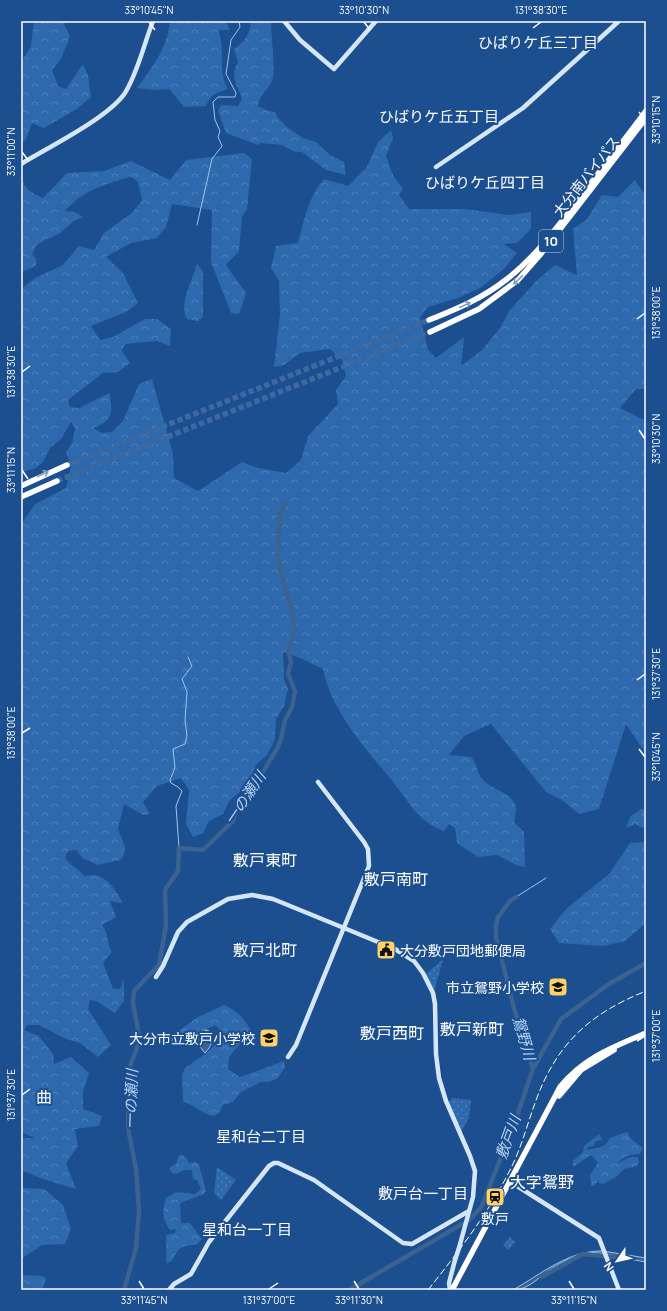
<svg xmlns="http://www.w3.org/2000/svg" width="667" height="1311" viewBox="0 0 667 1311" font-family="Manrope,'Noto Sans JP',sans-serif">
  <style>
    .forest { fill: url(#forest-crowns) }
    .park { fill: url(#park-dots) }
    .water { fill: #3c6290; stroke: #9cc4f0 }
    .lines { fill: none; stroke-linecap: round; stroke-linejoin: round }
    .stream { stroke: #9cc4f0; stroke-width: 1 }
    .river { stroke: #3c6290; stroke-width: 4.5 }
    .highway-tunnel { stroke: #3d69a0; stroke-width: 5.5; stroke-dasharray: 5.5 3; stroke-linecap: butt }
    .secondary { stroke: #d6e6fa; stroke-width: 4.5 }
    .highway { stroke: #fff; stroke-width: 5.5 }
    .rail { stroke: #fff; stroke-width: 1; stroke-dasharray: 7 3; stroke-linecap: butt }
    .secondary-bridge { stroke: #d6e6fa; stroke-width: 4.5 }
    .oneway { stroke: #829ec1 }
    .ticks { fill: none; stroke: #fff; stroke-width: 1.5 }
    .labels { text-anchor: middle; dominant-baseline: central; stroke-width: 4; stroke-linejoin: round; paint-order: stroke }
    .shield { fill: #1b4f8f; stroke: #bbcadd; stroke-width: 1 }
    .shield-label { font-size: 13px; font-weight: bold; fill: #fff }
    .street-label { font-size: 14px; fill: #fff; stroke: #1b4f8f }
    .poi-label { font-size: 14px; fill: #fff; stroke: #1b4f8f; text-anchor: end }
    .neighbourhood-label { font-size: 15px; fill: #fff; stroke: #1b4f8f }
    .water-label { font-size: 15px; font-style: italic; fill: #b5d3f5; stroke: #1b4f8f }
    .quarter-label { font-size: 16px; fill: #fff; stroke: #1b4f8f }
    .neatline { fill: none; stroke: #fff; stroke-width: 1.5 }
    .ticks-label { font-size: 10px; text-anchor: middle; fill: #fff }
  </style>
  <defs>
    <pattern id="forest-crowns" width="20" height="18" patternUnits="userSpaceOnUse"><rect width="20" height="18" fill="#2e69ad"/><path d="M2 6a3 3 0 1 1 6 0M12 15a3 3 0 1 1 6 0" fill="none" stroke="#4d80b9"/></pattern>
    <pattern id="park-dots" width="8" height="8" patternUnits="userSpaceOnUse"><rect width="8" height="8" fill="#2e69ad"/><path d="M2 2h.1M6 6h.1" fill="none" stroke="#4d80b9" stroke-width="1.8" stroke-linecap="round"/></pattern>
  </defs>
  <rect width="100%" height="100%" fill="#1b4f8f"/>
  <path class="forest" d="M34,21H68L64,24L70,36L61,59L52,70L58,86L66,89L83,64L88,75L91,97L77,109L44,128L32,123L26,139L21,144V62L31,46Z
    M170,21H226L230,30H218C227,51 216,70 228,89C217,92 210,95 206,106L184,107L169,89L153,90L137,88C153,66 167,49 170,21Z
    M251,21H271V23C271,37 276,70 272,81C268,90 258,96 258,106L266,110L275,112L278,118L288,128L303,138L316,142L330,155L344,162L346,175L326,170L302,152H295L282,145L261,143L258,145L226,133L218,111L221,105L238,106L242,99C238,85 229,77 238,62L234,49C245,42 250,34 251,21Z
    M391,130L393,138L386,156L393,175L403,189L399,195L409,209H464L509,215L531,212V229L517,243L504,244L517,253L504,269L480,288L458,298L428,307L420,317L428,350L436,358L464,337L461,366L482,350L500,328L509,311L536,281L555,265L577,275L573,229L587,219L602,195L618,197L635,180L646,196V389H636L620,408L646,421V754L626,724L599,809L579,814L562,800L546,792L491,724L464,736L449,755L471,757C477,763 476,769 480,776C488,790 512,791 516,807C517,811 514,818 514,822L524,832L525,867L516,865L497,855L478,857L457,843L455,828L449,824L444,831C416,820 411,804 394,783C366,749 332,713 323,669L298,657L283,652L284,679L288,689L284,706L276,719L275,739L267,755L256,765L247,786L229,801L223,814L209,821L203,833L193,837L186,824L189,790L181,778L157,786L143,802L150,814L143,815L124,804L118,829L125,847L124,855L120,860L98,865L82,858L77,850L68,851L65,857C69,866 79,868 84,876C105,872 113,886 123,903L110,901L116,917L102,925C109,933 106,943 112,952L103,963L113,989H120L124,979V1001L115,1013L96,1001L90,1000L88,1009L111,1045L98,1057L80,1043L66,1039L39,1025H27L24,1030L39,1036L53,1054L54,1064L71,1057L89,1073L83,1091V1109L102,1116L99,1126L75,1129L78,1146L66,1163L76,1189L43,1179L21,1170V1138H35L21,1132V522H23L35,504L66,488L71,467L66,452L72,443L75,429L71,422L61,439L50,448L43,462L34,469L21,472V289L35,278L63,265L79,246L94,250L104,233L132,213L142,200L138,182L131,177C105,184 83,190 65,211L75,212L83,217L74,221L59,234L43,241L36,246L32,254L36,259V266L21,272V186L23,182C27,191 34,194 43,198L67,173L104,171L131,161L170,180L186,160L244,153L252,159L247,210L242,216L239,251L226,265L246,293L239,314L231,313L211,262L212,210L172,204L166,227L157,238L131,243L106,257L123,273L138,303L126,312L91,326L100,340L113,337L145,319H157L171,329L170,346L157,341L125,344L122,351L130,363L118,372L103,373L68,400L70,407L79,408L109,393C114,412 112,422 93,428L102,433L112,432L123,421L139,384L152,379L173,454L174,478L198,491L242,462L258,468L286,473L301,460L308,436L338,404L336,390L346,376L342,360L330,349L300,353L284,365L274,367L280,314L279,281L271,268L276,246L298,243C304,220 308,198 324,179L348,186L367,167L378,142Z
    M197,264L203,272V317L198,321L187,319C178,304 193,280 197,264Z
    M641,809H646V828L640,827L636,824L626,828L630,817Z
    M646,842V923L625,941L604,946L559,943L550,929L567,908L609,874L630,843Z
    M224,1005C235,1009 246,1020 251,1031L229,1057L228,1069L240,1077L284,1061L285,1068L277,1079L268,1082H261L241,1092L233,1102L223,1105L220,1112L214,1116C202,1114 194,1105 183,1101L182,1075L185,1068L208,1052L222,1037L220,1030L215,1025L178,1044L172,1045L170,1037L198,1017Z
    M627,1132L631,1139L643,1148L640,1154C629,1155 625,1155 617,1164L630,1157H638L639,1163L637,1166L624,1169L616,1177L603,1184L599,1183V1180L593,1186L591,1185L590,1175L598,1163L591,1155L573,1167V1161L583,1152L584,1146L599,1134L602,1140L596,1141L593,1146L588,1147L587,1150C596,1148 606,1148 610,1138Z
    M179,1155L185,1156L189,1163L196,1162L199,1165L206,1191L204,1194L180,1203L181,1223H190L202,1239L196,1245C180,1245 179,1248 172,1261L167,1263C166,1261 166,1238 166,1235L175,1233L176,1229L170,1230C162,1220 162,1210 166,1198L176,1192L195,1194L201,1189L197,1180L193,1179L192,1170H184L177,1174L172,1173L169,1168L176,1164Z
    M21,1188L44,1189L63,1205L71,1229L65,1244L42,1245L21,1259Z
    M21,1275L43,1276L46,1279L42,1290H21Z"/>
  <path class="park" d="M443,959L434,992L426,974Z
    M453,1098L471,1100L469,1118L461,1132L448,1102Z
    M217,1167L236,1180L221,1200L214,1193Z
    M510,1237L515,1242L508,1250L503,1245Z"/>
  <path class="water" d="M206,1030L209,1031C215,1040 211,1046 205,1053L194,1039Z
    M603,1251L646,1258V1262C631,1260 599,1250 586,1253C574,1256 562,1262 552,1268C540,1276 529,1290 513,1290C541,1274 569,1250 603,1251Z"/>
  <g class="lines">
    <path class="stream" d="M197,225L212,159L222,146L218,137L220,131L215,120L213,102L218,97H235L236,93L226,74L231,40L240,27L239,21
      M179,848L176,806L182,791L178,787L171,783L170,780L175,768L173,749L185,744L187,736L185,720L187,692L182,679L192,666L188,657
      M516,897L546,878"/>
    <path class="river" d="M516,897L510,901L498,917L496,924V937L514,1008L533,1069
      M541,1277L583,1254L625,1258
      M124,1290L136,1248L139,1211L136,1169L128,1128L129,1074L130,1066L138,1045L139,1036L133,1003L134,991L159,965L166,925L165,890L178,871L179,848L203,850L233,821L239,801L251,792L278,747L281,739L285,720L292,707L295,691L288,674L291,662L288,651L294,632V620L278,559L279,517L285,503
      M349,1290L469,1220L481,1208L515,1122L533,1069L561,1019L609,984L646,963"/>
    <path class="highway-tunnel" d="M67,465L429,320
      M57,481L430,332"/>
    <path class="secondary" d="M284,21L300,40L334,69L376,21
      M21,164C49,147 108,118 125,93C138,72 144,44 153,21
      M436,167L523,108L619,21
      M156,977L163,966L178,932L187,922L228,899L252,895L273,899L344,928L395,949L414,961L423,973L433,993L435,1004L436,1054L439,1078L446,1101L470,1156L475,1171L473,1197L459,1248
      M288,1057L296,1045L369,866L368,849L364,842L318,782
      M509,1181L599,1238L619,1290
      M169,1290L174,1284L191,1274L209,1242L269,1166L274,1163H278L314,1180L403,1243L412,1244L469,1211
      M450,1290L449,1283L455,1260"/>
    <path class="highway" d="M429,320C457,309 483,298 507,279C534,258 555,230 576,203C599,172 623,142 646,111
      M430,332L479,309L518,280L540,255L646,118
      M21,486L67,465
      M21,497L57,481
      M559,1096L581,1070L614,1050
      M452,1290L560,1087C583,1058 613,1047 646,1033"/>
    <path class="rail" d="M428,1290C458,1252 488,1214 510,1170C521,1149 527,1125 535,1103C556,1044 589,1014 646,991"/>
    <path class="secondary-bridge" d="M455,1260L459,1248"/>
  </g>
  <defs><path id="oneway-shaft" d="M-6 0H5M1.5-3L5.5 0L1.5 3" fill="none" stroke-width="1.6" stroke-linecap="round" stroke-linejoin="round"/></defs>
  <g class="oneway">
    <use href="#oneway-shaft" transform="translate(518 280) rotate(136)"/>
    <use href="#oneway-shaft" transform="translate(465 305) rotate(-25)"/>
    <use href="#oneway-shaft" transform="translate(43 474) rotate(-25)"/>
  </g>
  <path class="ticks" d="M149,22L155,30M364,22L370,30M533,28L541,22M639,112L645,120M22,152L28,160M637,319L645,313M22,372L30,366M639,430L645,439M22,470L28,479M637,680L645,674M22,733L30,728M639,749L645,757M637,1041L645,1036M22,1095L30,1089M139,1281L144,1289M354,1281L359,1289M569,1281L574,1289M269,1289L278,1283"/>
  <defs>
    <g id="civic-square" transform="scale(1)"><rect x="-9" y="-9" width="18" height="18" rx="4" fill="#ffd166" stroke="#1b4f8f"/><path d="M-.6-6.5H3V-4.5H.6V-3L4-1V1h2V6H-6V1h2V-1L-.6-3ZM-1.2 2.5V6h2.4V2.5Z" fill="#111"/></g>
    <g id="school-square" transform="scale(1)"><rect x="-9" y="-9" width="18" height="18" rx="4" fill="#ffd166" stroke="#1b4f8f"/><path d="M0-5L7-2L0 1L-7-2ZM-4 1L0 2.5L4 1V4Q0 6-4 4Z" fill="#111"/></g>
    <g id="station-square" transform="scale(1)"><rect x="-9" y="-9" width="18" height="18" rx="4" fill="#ffd166" stroke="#1b4f8f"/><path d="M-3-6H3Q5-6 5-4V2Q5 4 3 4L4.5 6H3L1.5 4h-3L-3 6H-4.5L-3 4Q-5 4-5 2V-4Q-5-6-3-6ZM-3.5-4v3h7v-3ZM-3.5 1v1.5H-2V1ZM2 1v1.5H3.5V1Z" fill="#111"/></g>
  </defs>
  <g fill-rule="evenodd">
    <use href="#civic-square" x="386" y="950"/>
    <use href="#school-square" x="558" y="987"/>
    <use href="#school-square" x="269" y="1038"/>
    <use href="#station-square" x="495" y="1197"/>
  </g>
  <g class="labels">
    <rect class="shield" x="539" y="230" width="24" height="22" rx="3"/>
    <g class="shield-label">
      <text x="551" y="241">10</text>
    </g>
    <g class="street-label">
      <text transform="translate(586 176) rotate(-52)">大分南バイパス</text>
    </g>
    <g class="poi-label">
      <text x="400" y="950" text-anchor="start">大分敷戸団地郵便局</text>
      <text x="544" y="987">市立鴛野小学校</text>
      <text x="255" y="1038">大分市立敷戸小学校</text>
      <text x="495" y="1218" text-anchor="middle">敷戸</text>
    </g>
    <g class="neighbourhood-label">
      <text x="538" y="42">ひばりケ丘三丁目</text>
      <text x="439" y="116">ひばりケ丘五丁目</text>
      <text x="485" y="182">ひばりケ丘四丁目</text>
      <text x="261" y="1136">星和台二丁目</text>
      <text x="423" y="1193">敷戸台一丁目</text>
      <text x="247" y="1229">星和台一丁目</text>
    </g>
    <g class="water-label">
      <text transform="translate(245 798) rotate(-56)">一の瀬川</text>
      <text transform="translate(524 1038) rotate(74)">鴛野川</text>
      <text transform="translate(131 1099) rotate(-88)">一の瀬川</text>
      <text transform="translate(508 1137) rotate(-70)">敷戸川</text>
    </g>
    <g class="quarter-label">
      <text x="265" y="860">敷戸東町</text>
      <text x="396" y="879">敷戸南町</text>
      <text x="265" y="950">敷戸北町</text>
      <text x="472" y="1029">敷戸新町</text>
      <text x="392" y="1033">敷戸西町</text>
      <text x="44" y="1097">曲</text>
      <text x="542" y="1182">大字鴛野</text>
    </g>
  </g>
  <rect width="667" height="1311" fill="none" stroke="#1b4f8f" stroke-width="44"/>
  <g transform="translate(617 1261) rotate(236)" stroke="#1b4f8f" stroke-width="3" paint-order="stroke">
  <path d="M0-3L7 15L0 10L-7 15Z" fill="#ffffff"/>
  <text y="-6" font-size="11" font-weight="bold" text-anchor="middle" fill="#ffffff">N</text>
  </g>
  <rect x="22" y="22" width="623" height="1267" class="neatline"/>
  <g class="ticks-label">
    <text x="149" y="14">33°10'45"N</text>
    <text x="364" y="14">33°10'30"N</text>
    <text x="541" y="14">131°38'30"E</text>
    <text transform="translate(656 120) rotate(-90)" y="4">33°10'15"N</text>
    <text transform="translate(11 152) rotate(-90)" y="4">33°11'00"N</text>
    <text transform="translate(656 313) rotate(-90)" y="4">131°38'00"E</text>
    <text transform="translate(11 372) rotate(-90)" y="4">131°38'30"E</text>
    <text transform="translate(656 439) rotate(-90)" y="4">33°10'30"N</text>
    <text transform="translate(11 470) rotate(-90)" y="4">33°11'15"N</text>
    <text transform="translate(656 674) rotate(-90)" y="4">131°37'30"E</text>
    <text transform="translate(11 733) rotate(-90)" y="4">131°38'00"E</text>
    <text transform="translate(656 757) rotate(-90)" y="4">33°10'45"N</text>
    <text transform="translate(656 1036) rotate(-90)" y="4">131°37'00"E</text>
    <text transform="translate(11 1095) rotate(-90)" y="4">131°37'30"E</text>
    <text x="144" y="1304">33°11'45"N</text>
    <text x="269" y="1304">131°37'00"E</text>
    <text x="359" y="1304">33°11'30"N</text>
    <text x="574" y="1304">33°11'15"N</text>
  </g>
</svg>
